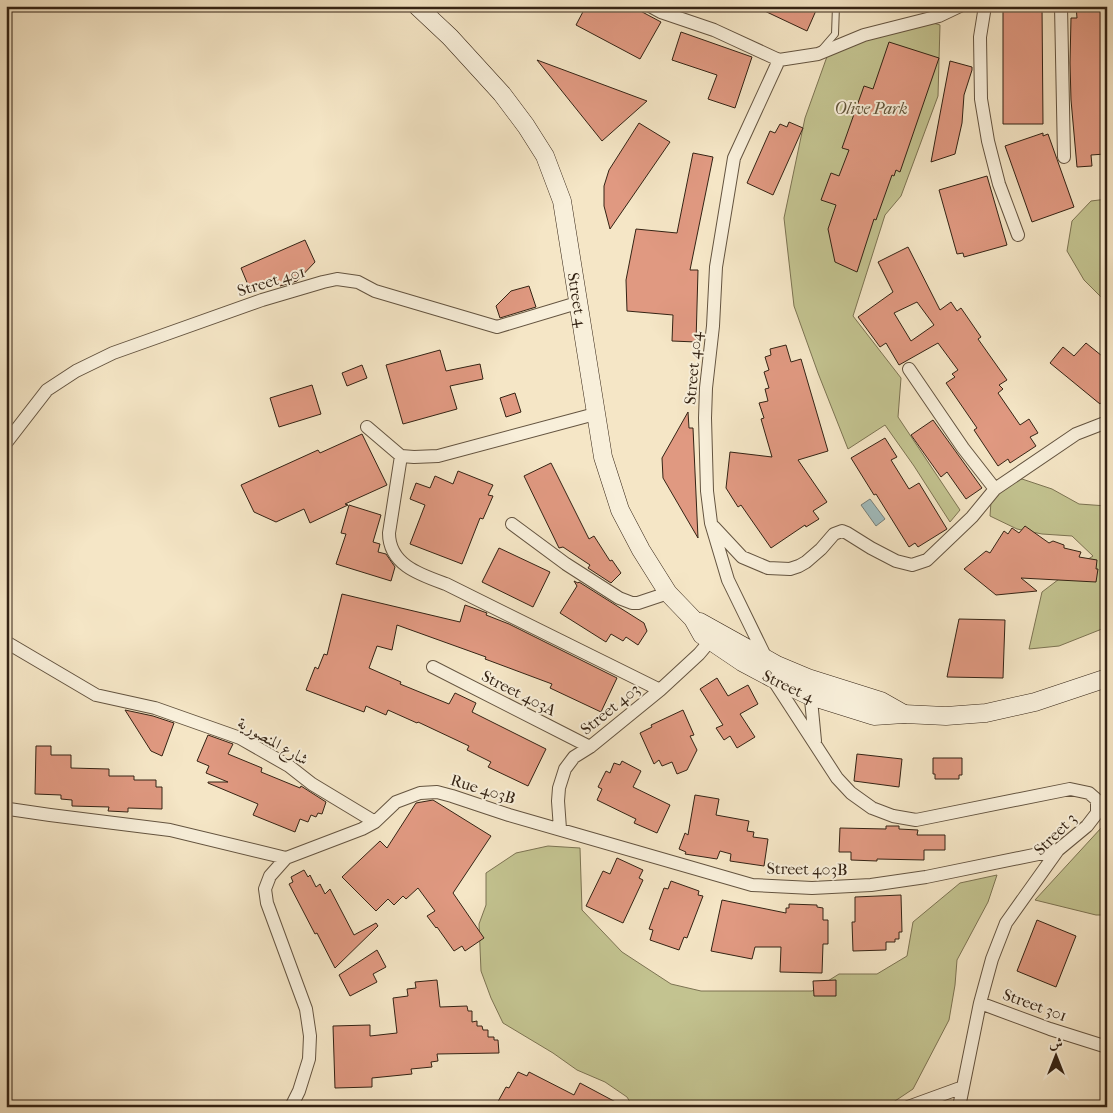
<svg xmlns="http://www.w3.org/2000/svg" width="1113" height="1113" viewBox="0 0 1113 1113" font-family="'IM FELL French Canon',Amiri,serif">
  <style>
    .green { fill: #c3c390; stroke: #7c7352 }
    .water { fill: #a1bdbf; stroke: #757f7b }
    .building { fill: #e09981; stroke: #342314; fill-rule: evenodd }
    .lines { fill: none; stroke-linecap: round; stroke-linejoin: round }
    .service-casing { stroke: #645440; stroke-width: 8 }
    .minor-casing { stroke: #645440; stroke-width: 14 }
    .secondary-casing { stroke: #342314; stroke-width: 19 }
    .service { stroke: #f8efda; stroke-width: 6 }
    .minor { stroke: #f8efda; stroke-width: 12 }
    .secondary { stroke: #f8efda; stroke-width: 18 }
    .labels { text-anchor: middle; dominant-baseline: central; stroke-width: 4; stroke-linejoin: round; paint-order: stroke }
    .park-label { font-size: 16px; font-style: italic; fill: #5f5339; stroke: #f8efda }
    .street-label { font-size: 16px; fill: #342314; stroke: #f8efda }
  </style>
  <rect width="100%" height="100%" fill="#f5e6c6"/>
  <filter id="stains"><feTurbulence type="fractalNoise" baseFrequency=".004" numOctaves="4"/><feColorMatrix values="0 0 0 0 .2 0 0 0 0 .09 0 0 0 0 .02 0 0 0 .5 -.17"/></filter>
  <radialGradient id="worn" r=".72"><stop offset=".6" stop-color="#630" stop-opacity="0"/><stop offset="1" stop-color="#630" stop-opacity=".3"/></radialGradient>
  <path class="green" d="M920,19L940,25L938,96L901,196L885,215L853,316L901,378L898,417L960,510L950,522L914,466L885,425L848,449L818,373L794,306L784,218L805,118L829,51Z
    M1107,199V303L1084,280L1067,251L1072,221L1091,201Z
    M1022,479L1052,489L1079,504L1107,506V627L1059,646L1029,649L1042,592L1067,573L1093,556L1072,536L1042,534L1017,529L990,516L992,487Z
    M1107,825V915H1096L1035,900L1102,827Z
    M548,846L580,848L582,910L622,952L671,984L701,991H812L839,974H877L907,956L913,922L960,883L997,875L988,902L957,960L955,985L949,1020L913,1089L886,1107H633L627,1097L605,1082L577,1070L553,1053L503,1023L491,998L481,971L479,924L486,905V873L516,853Z"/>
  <path class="water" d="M870,499L885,519L876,526L861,505Z"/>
  <path class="building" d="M586,6H631L661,22L640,59L576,25Z
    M754,6H818L807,31Z
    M1003,6H1042L1043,124H1003Z
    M1076,6H1107V151H1105V154L1091,155L1092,166L1077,167L1071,100L1070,63L1071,18H1077Z
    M681,32L752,57L735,108L708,99L717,75L672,60Z
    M889,42L939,58L900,172L896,170L894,176L892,175L876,220L874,219L857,272L835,262L828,229L836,205L821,200L831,173L839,176L849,150L842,148L864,86L873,89Z
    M537,60L647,101L602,141Z
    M950,61L972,67V70L964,95L962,123L955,154L931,162Z
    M789,122L803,128L773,195L747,183L770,131L775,133L780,124L787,127Z
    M639,123L670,142L610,229L604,206V186L609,170Z
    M1043,133V136L1048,134L1074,207L1032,222L1005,146Z
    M693,153L713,157L690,270H698L696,342L672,341L673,315L627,311L626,280L636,229L677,233Z
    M987,176L1007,245L964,257L963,253L957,254L939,190Z
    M305,240L315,262L297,281L280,286L277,281L251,292L241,268Z
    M908,247L940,310L951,302L957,311L961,308L981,337L978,339L1007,380L999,385L1003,389L998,393L1020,425L1029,419L1038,433L1030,437L1036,446L1010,463L1008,459L998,466L974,430L977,428L946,383L955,377L952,374L958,370L938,343L899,365L886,343L880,347L858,317L893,292L878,262ZM917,302L934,325L911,341L894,313Z
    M529,286L536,307L500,318L496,306L511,291Z
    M1086,343L1107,360V396L1100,404L1050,363L1063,347L1074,356Z
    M786,345L791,362L801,359L828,451L798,460L827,502L813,511L819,519L806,527L805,525L771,548L741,505L738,507L726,488L730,452L772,457L761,419L764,418L759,403L768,401L765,389L769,388L764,372L769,370L765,357L771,355L770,349Z
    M440,350L446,371L480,364L483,379L450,386L457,409L403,424L386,365Z
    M362,365L367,378L347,386L342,373Z
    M312,385L321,414L279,427L270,398Z
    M515,393L521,412L506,417L500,398Z
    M688,412L689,428H693L698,538L663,478L662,458Z
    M933,420L982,488L966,499L947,472L941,477L911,435Z
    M362,434L387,485L345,504L348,505L310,523L304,509L276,522L254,512L241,485L318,450L320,453Z
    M885,438L897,457L891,460L909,489L919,483L947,529L918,547L915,543L909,547L876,494L874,495L851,458Z
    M551,463L589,539L594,536L610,561L612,560L621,573L611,583L588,568L590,565L563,547L559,548L524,476Z
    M458,471L493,485L488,495L493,496L483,519L480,518L462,564L410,544L425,505L410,499L416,483L430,488L435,476L453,484Z
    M349,505L381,515L373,542L380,544L378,552L386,554L395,567L391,581L336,564L346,534L341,533Z
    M1025,526L1049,543L1053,541L1064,545V548L1081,552L1079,557L1097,560L1096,569H1098L1096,582L1021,578L1037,591L996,595L964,569L986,551L990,553L1004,531L1008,534L1012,528L1019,533Z
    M499,548L550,572L533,607L482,582Z
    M574,581L578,583L579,582L644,623L647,631L638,645L626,637L623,641L611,634L606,642L560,613L577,586Z
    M342,594L460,622L465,605L487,613L486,615L509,624L617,678L601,712L550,688L552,684L485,659L486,657L397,625L392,650L377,646L369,668L401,682L400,684L449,704L455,693L476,703L472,712L546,749L528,786L488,767L491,762L467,750L469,746L418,722L417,723L388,710L386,715L366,706L364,712L306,690L315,667L318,669L324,654L327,655Z
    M959,619L1005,620L1003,678L947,677Z
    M717,678L728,696L748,685L758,704L740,714L755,737L737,748L730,736L724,740L716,728L723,725L700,689Z
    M125,710L153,716L174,723L162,756L151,751Z
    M683,710L694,735L690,736L697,750L687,770L677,774L672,762L662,766L659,760L654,764L640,733L652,727L651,725Z
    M208,735L233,744L228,754L262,768L261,772L300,788L301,786L326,802L322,814L318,813L316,817L311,815L308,822L300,819L295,832L253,815L258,804L208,783V782H228L206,773L209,766L197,761Z
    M36,746H51V755H71V768L109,769V776H134V780H156V787H162V809L128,808V812L108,811L109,807L72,806V800L61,799V795L35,794Z
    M857,754L902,759L899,787L854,781Z
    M933,758H962V775H959V779H935V774H933Z
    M622,761L641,771L633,787L670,805L657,833L634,823L636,819L597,800L602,789L598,787L606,771L610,773L614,763L620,765Z
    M695,795L719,799L716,815L749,821L747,831L754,832L753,837L768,839L764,866L730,861L731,854L720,851L717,859L685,854L686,852L679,849L685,833L688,835Z
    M433,800L491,836L453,893L484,938L465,951L462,946L454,951L437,927L436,928L427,916L435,911L418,888L406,899L403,896L394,905L388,899L376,911L342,877L380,841L387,848L416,803Z
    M886,826H899V829L918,830L917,835H945V850H924V860L877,859V861L851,860V852H839L840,828L886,829Z
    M617,858L643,870L639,878L643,880L623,923L586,906L603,871L610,874Z
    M304,870L308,877L310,875L316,887L320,884L325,894L330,889L354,935L376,923L378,926L335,968L317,933L315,934L289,884L293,882L291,877Z
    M671,881L699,891L698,895L703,896L687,938L684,937L679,950L650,940L653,930L649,929L664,888L668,889Z
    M901,895L902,932H899V939H895V942H886V950L853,951L852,922H855V897Z
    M722,900L786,913V908H789V904L817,905V907L823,908V920H828V944H823L822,973L780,972L781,947H755L752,959L711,951Z
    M1037,920L1076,936L1056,987L1017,971Z
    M377,950L386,967L373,974L377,982L350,996L339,975Z
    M437,980L440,1007L467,1006L468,1011H472V1022L477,1021V1026H482L483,1030H488V1037H494V1040H498L499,1053L437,1054L438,1061L431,1062L432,1067L411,1069L412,1074L372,1078V1087L335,1088L333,1026L370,1025V1036L397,1033L393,998L408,996L407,989L416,988L415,982Z
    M836,980V996H814L813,981Z
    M518,1072L527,1076L529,1072L574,1095L580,1083L625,1107H495L506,1087L509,1088Z"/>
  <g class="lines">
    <g class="service-casing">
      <path id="service" d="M822,49L835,34L836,6"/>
    </g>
    <g class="minor-casing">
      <path id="minor" d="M650,6L661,12L714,30L779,60
        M985,6L980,37L981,99L988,141L999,184L1018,235
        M1061,6L1064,157
        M779,60L734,158L716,267L713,326L706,388L705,418L707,491L711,523L728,580L767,660L772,678L837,778L851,793L872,808L893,816L916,820L1070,789L1089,793L1097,800V813L1087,826L1058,850L1006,923L992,959L980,1003L959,1107
        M779,60L818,54L864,35L939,16L960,6
        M909,369L963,448L995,489
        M367,427L401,456L414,457L438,456L595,414
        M6,443L47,390L76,371L113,353L262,300L323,282L337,279L358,282L375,291L497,327L577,303
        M401,456L389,533C389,565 421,575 446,584L660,690
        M512,524L566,564L619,598L632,603H638L668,593
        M714,527L742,557L768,568L790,569L799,566L806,562L821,549L834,534L842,531L847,533L871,548L896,561L912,565L927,560L972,517L995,489L1076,434L1107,422
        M6,642L96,695L155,708L240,738L289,766L312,784L375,822
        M433,667L590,747
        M810,689L815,741
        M9,809L50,815L170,830L286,858
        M560,829L558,801L559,788L565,769L574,757L590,747L660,690L699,654L710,641L716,637
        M980,1003L1050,1029L1107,1047
        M291,1107L299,1091L309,1059L310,1036L306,1009L267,903L265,889L270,876L286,858L362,829L375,822L396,802L420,793L437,792L452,796L509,815L752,885L812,888L871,885L926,877L1058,850
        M908,1107L963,1087"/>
    </g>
    <g class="secondary-casing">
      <g id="secondary">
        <path id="s1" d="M417,6L450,37L502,94L526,126L545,156L562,201L603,457L620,510L641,550L668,593L693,619L702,635L742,662L772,678L810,696L874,716L904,714L946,716L986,713L1035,702L1107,678"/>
        <path d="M700,622L777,665L808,678L881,701L904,714"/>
      </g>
    </g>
    <use href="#service" class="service"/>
    <use href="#minor" class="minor"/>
    <use href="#secondary" class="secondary"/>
  </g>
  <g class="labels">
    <g class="park-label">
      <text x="871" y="108">Olive Park</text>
    </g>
    <g class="street-label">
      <text transform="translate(271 281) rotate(-17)">Street 401</text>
      <text stroke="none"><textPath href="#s1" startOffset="346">Street 4</textPath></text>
      <text transform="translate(693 368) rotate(-85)">Street 404</text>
      <text stroke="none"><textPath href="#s1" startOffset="812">Street 4</textPath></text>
      <text transform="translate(519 693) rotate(27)">Street 403A</text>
      <text transform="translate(610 709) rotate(-39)">Street 403</text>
      <text transform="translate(273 741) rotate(30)">شارع المنصورية</text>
      <text transform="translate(483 789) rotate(17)">Rue 403B</text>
      <text transform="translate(1055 834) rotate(-45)">Street 3</text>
      <text transform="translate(807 869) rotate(1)">Street 403B</text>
      <text transform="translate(1035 1005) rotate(20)">Street 301</text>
    </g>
  </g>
  <rect width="1113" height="1113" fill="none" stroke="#f5e6c6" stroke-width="25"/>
  <rect x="8" y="8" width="1098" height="1098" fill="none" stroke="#342314" stroke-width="2.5"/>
  <rect x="12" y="12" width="1088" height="1088" fill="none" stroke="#342314"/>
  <g transform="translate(1056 1056)" stroke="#f8efda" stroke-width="4" paint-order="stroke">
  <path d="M0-4L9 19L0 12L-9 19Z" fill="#342314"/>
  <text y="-8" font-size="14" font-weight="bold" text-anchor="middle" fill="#342314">ش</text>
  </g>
  <rect width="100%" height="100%" filter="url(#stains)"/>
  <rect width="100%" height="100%" fill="url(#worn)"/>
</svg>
